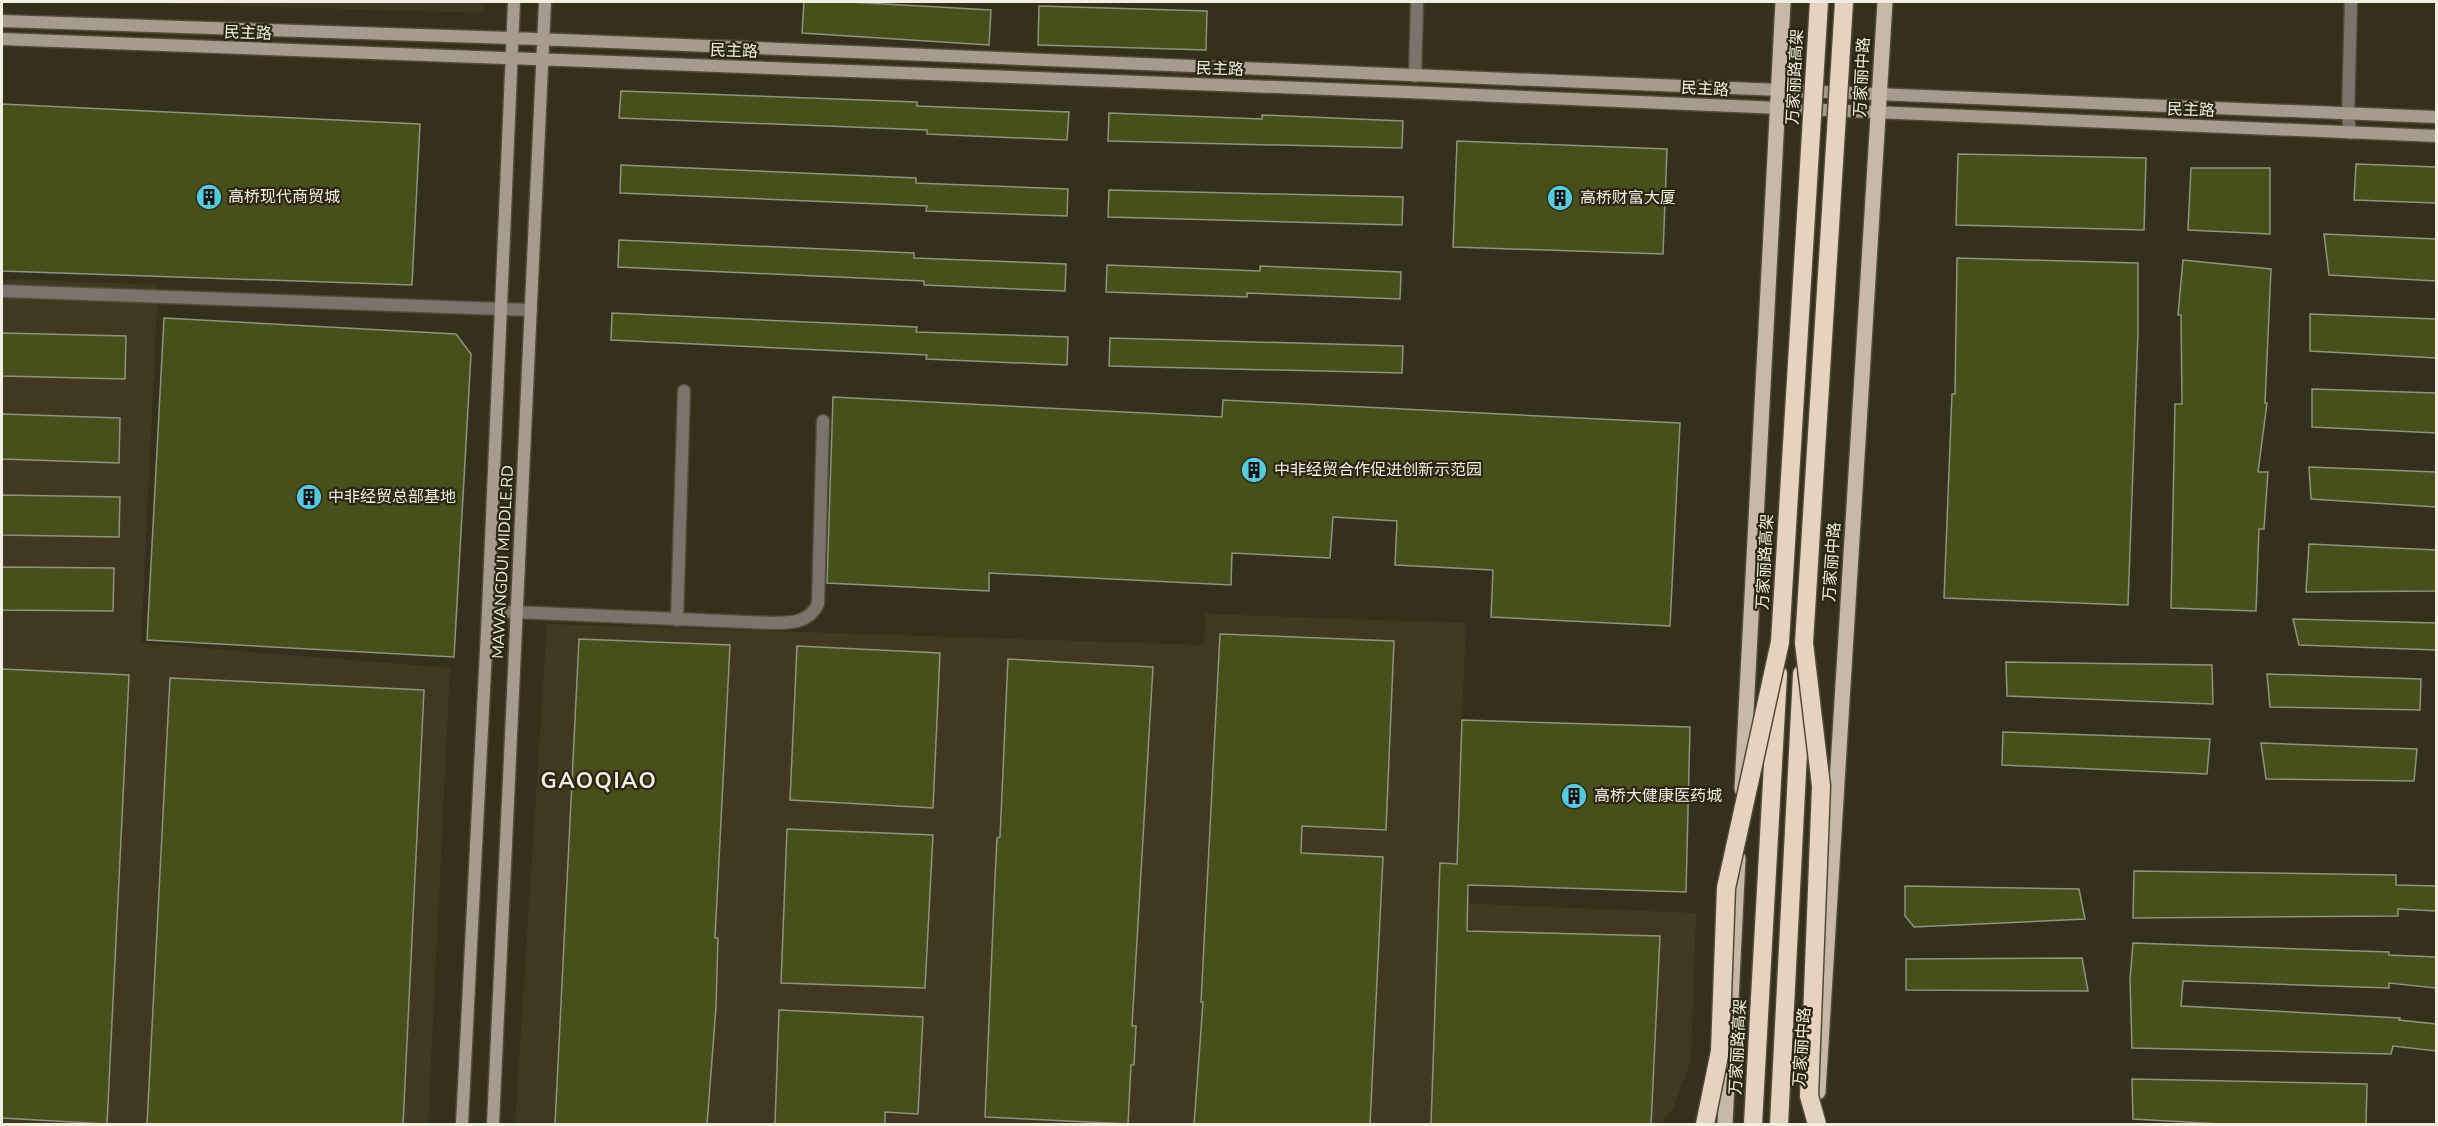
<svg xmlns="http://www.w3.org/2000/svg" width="2438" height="1126" viewBox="0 0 2438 1126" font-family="'Nunito Sans','Noto Sans SC',sans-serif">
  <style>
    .built { fill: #41391f }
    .building { fill: #474f1b; stroke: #8f947e; stroke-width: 1.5 }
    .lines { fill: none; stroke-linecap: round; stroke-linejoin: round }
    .street-casing { stroke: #4f4b38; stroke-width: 15 }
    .secondary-casing { stroke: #4f4b38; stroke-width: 15 }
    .primary-casing { stroke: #4f4b38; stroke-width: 18 }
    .highway-casing { stroke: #4f4b38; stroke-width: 21 }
    .street { stroke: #7b746c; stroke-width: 12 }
    .secondary { stroke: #a69b8e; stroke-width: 12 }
    .primary { stroke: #c7b8a8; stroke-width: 15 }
    .highway { stroke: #e5d3bf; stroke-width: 18 }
    .highway-bridge-casing { stroke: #4f4b38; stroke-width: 21; stroke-linecap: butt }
    .highway-bridge { stroke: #e5d3bf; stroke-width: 18 }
    .labels { text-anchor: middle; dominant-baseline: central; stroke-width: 4.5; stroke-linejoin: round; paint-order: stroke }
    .street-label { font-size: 16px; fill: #f2eee2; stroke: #2b2612 }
    .poi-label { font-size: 16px; fill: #f2eee2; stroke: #2b2612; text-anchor: start }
    .district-label { font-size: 22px; font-weight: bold; letter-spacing: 1.5px; fill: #f2eee2; stroke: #2b2612 }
  </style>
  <rect width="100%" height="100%" fill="#35301c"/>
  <path class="built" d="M111,2H484L483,13Z
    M2,279L158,285L141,643L450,668L428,1124H2Z
    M1205,614L1466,623L1454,903L1696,913L1691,1059L1674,1106L1661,1124H515L547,624L1204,645Z"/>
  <path class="building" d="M804,2H849L991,10L989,45L802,33Z
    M1039,6L1207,11L1206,50L1038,45Z
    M621,91L917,102V106L1069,112L1067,140L927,134V130L619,118Z
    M2,104L420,124L412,285L2,271Z
    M1109,113L1262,119V115L1403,121L1402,148L1108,141Z
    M1457,141L1667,149L1663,254L1453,247Z
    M1958,154L2146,158L2144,230L1956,225Z
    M2356,164L2436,167V203L2354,200Z
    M621,165L916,178V183L1068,189L1067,216L926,211L927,206L620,193Z
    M2191,168H2270V234L2188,230Z
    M1109,190L1403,197L1402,225L1108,217Z
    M2324,234L2436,239V281L2329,275Z
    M619,240L914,253V258L1066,264L1065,291L924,285V281L618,267Z
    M1957,258L2138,263V332L2128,605L1944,598L1952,394H1955Z
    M2183,260L2271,269L2265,403H2267L2258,472H2268L2264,529H2259L2256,611L2171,608L2175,404H2182L2181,315H2178Z
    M1107,265L1260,271V266L1401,272L1400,299L1247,293V297L1106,292Z
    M612,313L917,327L916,332L1068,337L1067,365L926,359L927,355L611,340Z
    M2310,314L2436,319V358L2310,351Z
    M164,318L456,334L471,354L454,657L147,640Z
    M2,333L126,336L125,379L2,376Z
    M1110,338L1403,346L1402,373L1109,366Z
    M2312,389L2436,393V433L2312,427Z
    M833,397L1222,417L1223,400L1680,423L1670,626L1491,617L1493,570L1395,565L1397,521L1333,517L1330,558L1232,553L1231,585L989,573V591L827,583Z
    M2,414L120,418L119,463L2,459Z
    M2309,467L2436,472V507L2311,499Z
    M2,495L120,497L119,537L2,535Z
    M2309,544L2436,550V591L2306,592Z
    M2,567L114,568L113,611L2,610Z
    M2293,619L2436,623V650L2299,645Z
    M1220,634L1394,641L1386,830L1302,826L1301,853L1383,857L1370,1125H1194L1203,1002H1201Z
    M579,639L730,645L715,938H718L716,1007L707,1125H555Z
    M797,646L940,653L933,808L790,800Z
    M1008,659L1153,667L1132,1026H1136L1134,1065H1131L1128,1124L985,1117L995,878L997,838L1000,837Z
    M2006,662L2212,665L2213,704L2007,696Z
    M2,669L129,675L107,1124L2,1118Z
    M2267,674L2421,679L2420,710L2270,707Z
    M170,678L424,690L403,1125H147Z
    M1462,720L1690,727L1686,892L1468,885L1467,931L1660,936L1651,1125H1431L1440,863L1457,864Z
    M2003,732L2210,739L2207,774L2002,765Z
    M2261,743L2417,749L2414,781L2266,779Z
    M787,829L933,835L925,988L781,983Z
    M2134,871L2396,875V885L2436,886V911L2398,909V916L2133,918Z
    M1905,886L2079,889L2085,919L1914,927L1905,916Z
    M2133,943L2389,952V955L2436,957V988L2389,983V988L2183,981L2181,1006L2400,1018L2399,1020L2436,1024V1051L2393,1046L2391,1054L2132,1048L2130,979Z
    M2082,958L2088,991L1906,990V959Z
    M779,1010L923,1017L918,1114L885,1112V1125H775Z
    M2132,1079L2367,1084L2366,1125H2238L2133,1119Z"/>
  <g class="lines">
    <g class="street-casing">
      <path id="street" d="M1415,76L1417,2
        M2350,133L2348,114L2351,2
        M2,291L531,310
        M488,611L771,623C791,623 809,623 818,604L823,421
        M677,620L684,391"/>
    </g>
    <g class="secondary-casing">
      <path id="secondary" d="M2,21L512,38L2436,117
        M2,39L1406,92L2436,136
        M462,1124L488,611L514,2
        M493,1124L545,2"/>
    </g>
    <g class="primary-casing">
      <path id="primary" d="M1742,789L1783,2
        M1818,1092L1885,2
        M1725,1124L1738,858"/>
    </g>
    <g class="highway-casing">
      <path id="highway" d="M1753,1124L1778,674
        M1779,1124L1802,674"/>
    </g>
    <use href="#street" class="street"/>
    <use href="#secondary" class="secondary"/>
    <use href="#primary" class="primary"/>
    <use href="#highway" class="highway"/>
    <g class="highway-bridge-casing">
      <path id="highway-bridge" d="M1705,1124L1720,1051L1726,888L1780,642L1819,2
        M1817,1124L1809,1096L1821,786L1804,643L1844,2"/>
    </g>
    <use href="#highway-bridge" class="highway-bridge"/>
  </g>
  <defs>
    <g id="building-disc" transform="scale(1.35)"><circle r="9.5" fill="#54cadd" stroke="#2b2612"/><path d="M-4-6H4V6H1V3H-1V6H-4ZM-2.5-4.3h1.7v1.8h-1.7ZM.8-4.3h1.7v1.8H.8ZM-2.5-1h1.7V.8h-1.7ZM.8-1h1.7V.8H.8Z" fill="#111"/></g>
  </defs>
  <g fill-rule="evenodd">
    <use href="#building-disc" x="209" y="197"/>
    <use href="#building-disc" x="1560" y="198"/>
    <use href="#building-disc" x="1254" y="470"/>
    <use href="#building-disc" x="309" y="497"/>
    <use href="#building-disc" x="1574" y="796"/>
  </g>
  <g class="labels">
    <g class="street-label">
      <text transform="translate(248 33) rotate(2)">民主路</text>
      <text transform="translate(734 51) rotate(2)">民主路</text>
      <text transform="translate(1220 69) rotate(2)">民主路</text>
      <text transform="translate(1795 77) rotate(-87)">万家丽路高架</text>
      <text transform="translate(1862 77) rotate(-87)">万家丽中路</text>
      <text transform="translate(1705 89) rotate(3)">民主路</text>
      <text transform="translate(2191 110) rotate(2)">民主路</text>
      <text transform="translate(503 562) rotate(-87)">MAWANGDUI MIDDLE.RD</text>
      <text transform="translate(1765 562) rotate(-87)">万家丽路高架</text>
      <text transform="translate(1832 562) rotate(-86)">万家丽中路</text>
      <text transform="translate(1738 1047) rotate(-87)">万家丽路高架</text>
      <text transform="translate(1802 1047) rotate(-86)">万家丽中路</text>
    </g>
    <g class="poi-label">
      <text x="228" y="197">高桥现代商贸城</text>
      <text x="1580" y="198">高桥财富大厦</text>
      <text x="1274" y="470">中非经贸合作促进创新示范园</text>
      <text x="328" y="497">中非经贸总部基地</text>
      <text x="1594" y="796">高桥大健康医药城</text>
    </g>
    <g class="district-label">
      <text x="599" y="781">GAOQIAO</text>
    </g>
  </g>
  <rect width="2438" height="1126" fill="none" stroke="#f2eee2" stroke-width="6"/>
</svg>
